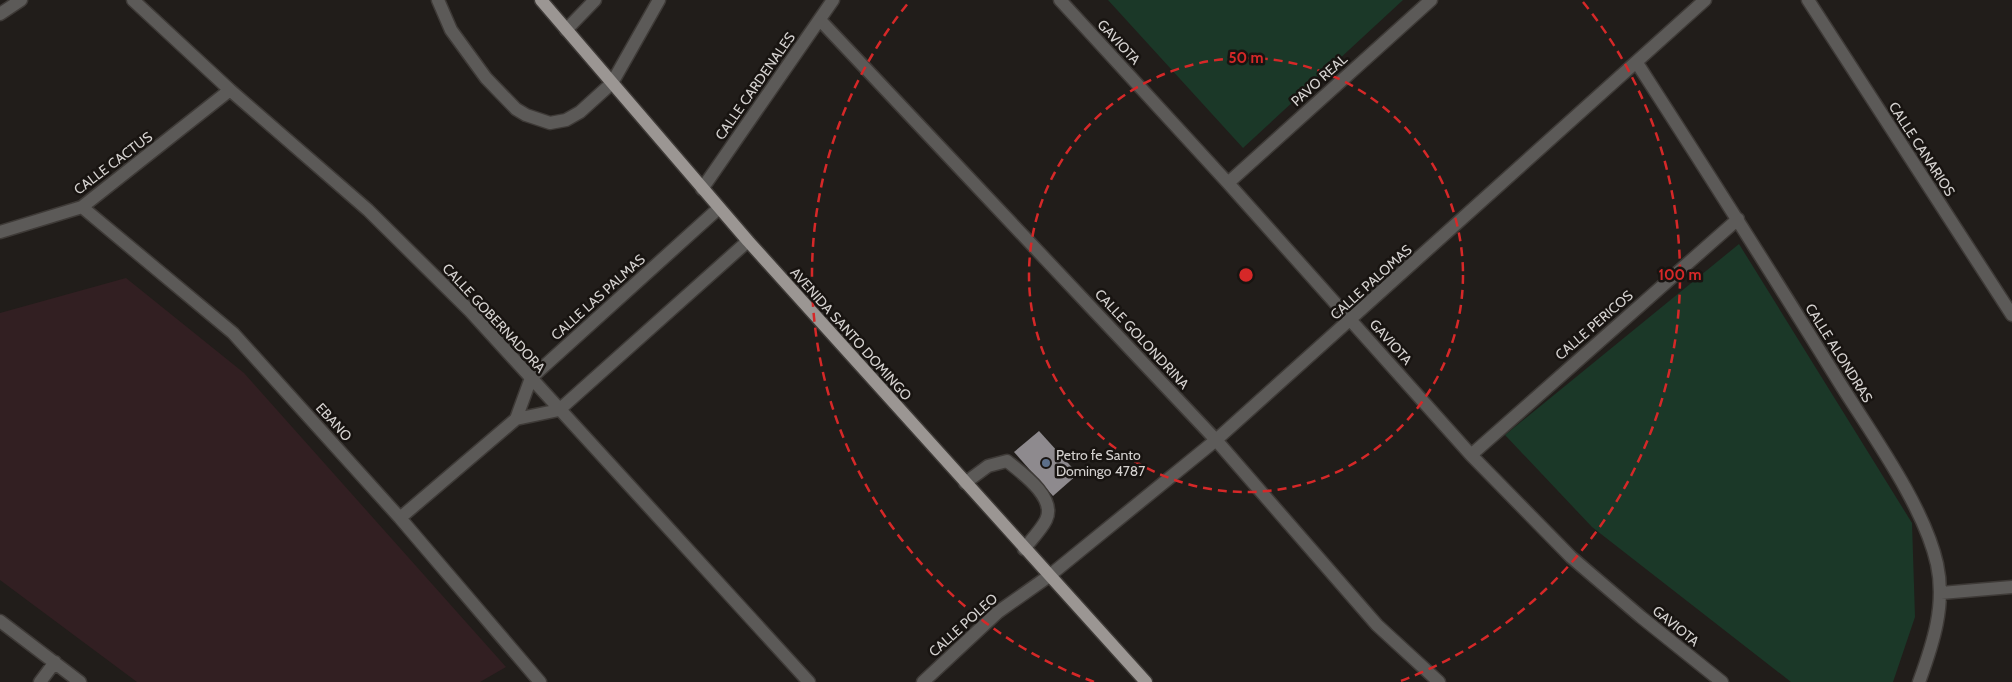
<svg xmlns="http://www.w3.org/2000/svg" width="2012" height="682" viewBox="0 0 2012 682" font-family="Cabin,sans-serif">
  <style>
    .education { fill: #321f22 }
    .green { fill: #1b3828 }
    .building { fill: #8e8a8e }
    .lines { fill: none; stroke-linecap: round; stroke-linejoin: round }
    .minor-casing { stroke: #3e3a37; stroke-width: 15 }
    .major-casing { stroke: #3e3a37; stroke-width: 15 }
    .minor { stroke: #5c5a58; stroke-width: 12 }
    .major { stroke: #9b9693; stroke-width: 12 }
    .ring { fill: none; stroke: #d62828; stroke-width: 2.5; stroke-dasharray: 9 6 }
    .service-dot { fill: #5c6f8a; stroke: #181411; stroke-width: 2 }
    .labels { text-anchor: middle; dominant-baseline: central; stroke-width: 5; stroke-linejoin: round; paint-order: stroke }
    .street-label { font-size: 14px; fill: #d5d2d0; stroke: #181411 }
    .poi-label { font-size: 14px; fill: #d5d2d0; stroke: #181411; text-anchor: start }
    .centre { fill: #d62828; stroke: #181411; stroke-width: 2.5 }
    .ring-label { font-size: 15px; text-anchor: middle; font-weight: bold; fill: #d62828; stroke: #181411; stroke-width: 5; stroke-linejoin: round; paint-order: stroke }
  </style>
  <rect width="100%" height="100%" fill="#211d1a"/>
  <path class="education" d="M126,278L244,373L506,667L480,682H137L0,580V313Z"/>
  <path class="green" d="M1108,0H1403L1243,148Z
    M1739,244L1912,523L1915,617L1893,682H1791L1592,527L1505,435Z"/>
  <path class="building" d="M1039,431L1078,474L1053,496L1014,452Z"/>
  <g class="lines">
    <g class="minor-casing">
      <path id="minor" d="M133,0L230,90L368,210L470,311L809,682
        M438,0L451,30L486,78L516,109L526,115L550,123L566,120L580,112L612,83L659,0
        M1060,0L1228,183L1471,455L1571,557L1641,617L1722,682
        M1808,0L2012,315
        M0,14L21,0
        M820,20L1216,440L1377,625L1439,682
        M566,30L595,0
        M1637,63C1706,170 1774,277 1841,385C1873,436 1924,506 1937,564C1946,605 1933,644 1919,682
        M1228,183L1431,0
        M702,189L833,0
        M82,207L233,333L400,518L540,682
        M0,232L82,207L230,90
        M516,419L531,378L719,208
        M1471,455L1738,219
        M965,483L988,466L1007,461C1022,473 1057,498 1046,520C1041,530 1031,540 1024,549
        M400,518L516,419L559,410L748,241
        M1941,593L2012,587
        M0,621L80,682
        M40,682L55,662
        M923,682L998,612L1049,576L1216,440L1705,0"/>
    </g>
    <g class="major-casing">
      <path id="major" d="M541,0L748,241L1146,682"/>
    </g>
    <use href="#minor" class="minor"/>
    <use href="#major" class="major"/>
  </g>
  <g class="ring">
    <circle cx="1246" cy="275" r="217"/>
    <path d="M1094 682A434 434 0 0 1 909 2M1583 2A434 434 0 0 1 1398 682"/>
  </g>
  <circle class="service-dot" cx="1046" cy="463" r="5"/>
  <g class="labels">
    <g class="street-label">
      <text transform="translate(1119 42) rotate(47)">GAVIOTA</text>
      <text transform="translate(1319 80) rotate(-42)">PAVO REAL</text>
      <text transform="translate(755 86) rotate(-55)">CALLE CARDENALES</text>
      <text transform="translate(1922 149) rotate(57)">CALLE CANARIOS</text>
      <text transform="translate(113 163) rotate(-37)">CALLE CACTUS</text>
      <text transform="translate(1371 282) rotate(-42)">CALLE PALOMAS</text>
      <text transform="translate(598 297) rotate(-42)">CALLE LAS PALMAS</text>
      <text transform="translate(494 318) rotate(47)">CALLE GOBERNADORA</text>
      <text transform="translate(1594 325) rotate(-41)">CALLE PERICOS</text>
      <text transform="translate(851 334) rotate(48)">AVENIDA SANTO DOMINGO</text>
      <text transform="translate(1142 339) rotate(47)">CALLE GOLONDRINA</text>
      <text transform="translate(1391 342) rotate(48)">GAVIOTA</text>
      <text transform="translate(1839 353) rotate(58)">CALLE ALONDRAS</text>
      <text transform="translate(334 422) rotate(48)">EBANO</text>
      <text transform="translate(963 625) rotate(-42)">CALLE POLEO</text>
      <text transform="translate(1676 626) rotate(39)">GAVIOTA</text>
    </g>
    <g class="poi-label">
      <text x="1056" y="455">Petro fe Santo<tspan x="1056" dy="16">Domingo 4787</tspan></text>
    </g>
  </g>
  <circle cx="1246" cy="275" r="8" class="centre"/>
  <g class="ring-label">
    <text x="1246" y="63">50 m</text>
    <text x="1680" y="280">100 m</text>
  </g>
</svg>
